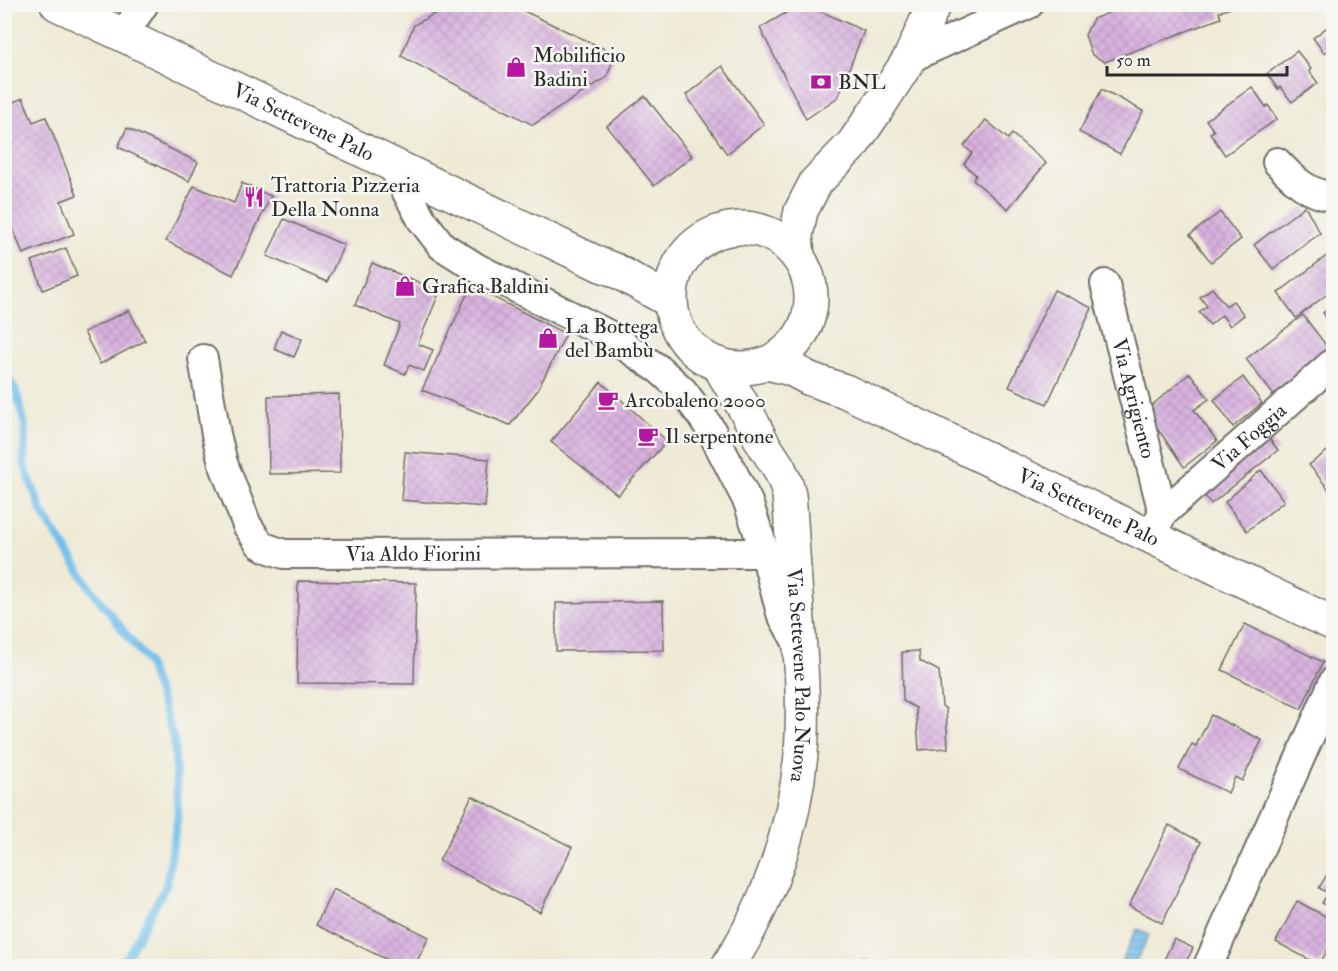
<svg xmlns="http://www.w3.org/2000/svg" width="1338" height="971" font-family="'IM FELL Double Pica',serif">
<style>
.water{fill:url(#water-rules);stroke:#4e758c;stroke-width:1.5}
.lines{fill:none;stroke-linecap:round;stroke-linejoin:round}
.stream{stroke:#72bfec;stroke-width:8}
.building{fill:url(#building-cross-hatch)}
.street-casing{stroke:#706e66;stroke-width:32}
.secondary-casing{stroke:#706e66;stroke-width:36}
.street{stroke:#fff;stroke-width:28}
.secondary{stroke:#fff;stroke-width:33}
.labels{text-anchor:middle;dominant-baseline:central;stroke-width:5;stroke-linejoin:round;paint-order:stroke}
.poi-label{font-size:21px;fill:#2b2b2b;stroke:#f6f6f2;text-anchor:start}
.street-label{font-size:21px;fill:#2b2b2b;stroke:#f6f6f2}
</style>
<defs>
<pattern id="water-rules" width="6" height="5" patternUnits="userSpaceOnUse" patternTransform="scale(1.5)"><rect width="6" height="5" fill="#72bfec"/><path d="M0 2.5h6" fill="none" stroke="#5e9bbf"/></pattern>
<pattern id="building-cross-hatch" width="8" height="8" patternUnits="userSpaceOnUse" patternTransform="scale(1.5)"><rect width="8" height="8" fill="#d8b2df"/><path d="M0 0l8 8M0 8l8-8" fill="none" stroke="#ba99c0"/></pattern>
</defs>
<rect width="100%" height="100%" fill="#f6f6f2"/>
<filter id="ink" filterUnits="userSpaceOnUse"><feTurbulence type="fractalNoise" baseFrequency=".0167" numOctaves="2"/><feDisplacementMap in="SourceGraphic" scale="12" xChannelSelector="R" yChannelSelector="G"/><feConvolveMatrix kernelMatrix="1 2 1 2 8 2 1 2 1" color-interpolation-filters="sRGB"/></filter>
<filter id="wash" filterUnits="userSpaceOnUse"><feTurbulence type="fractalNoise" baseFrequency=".008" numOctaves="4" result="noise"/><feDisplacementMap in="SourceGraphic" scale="24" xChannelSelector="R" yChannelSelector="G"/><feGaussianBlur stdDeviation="1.35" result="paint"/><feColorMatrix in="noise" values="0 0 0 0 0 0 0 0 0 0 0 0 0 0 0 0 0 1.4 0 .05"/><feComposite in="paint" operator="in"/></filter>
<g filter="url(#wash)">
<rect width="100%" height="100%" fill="#efead5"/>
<polygon class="water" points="1137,929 1149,935 1134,965 1122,959"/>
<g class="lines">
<polyline class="stream" points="4,371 16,391 25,425 24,464 42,512 91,589 147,661 174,740 178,815 166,886 128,955 116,966"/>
</g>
<g id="blocks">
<g class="building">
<polygon points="452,4 509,4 615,54 607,77 533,125 401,56 414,25"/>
<polygon points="801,4 805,4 864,31 838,97 806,119 760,28"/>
<polygon points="1131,4 1239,4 1239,5 1219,12 1221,18 1105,62 1092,55 1085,35 1093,19"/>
<polygon points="1334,22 1334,61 1327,51 1324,53 1313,38"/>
<polygon points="1297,51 1311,69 1309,71 1318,83 1292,102 1280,87 1278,89 1267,74"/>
<polygon points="722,66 764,124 727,154 686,95"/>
<polygon points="1252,87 1266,107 1268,105 1277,119 1225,155 1210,133 1214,131 1206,120"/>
<polygon points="1102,89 1143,111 1120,154 1079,132"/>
<polygon points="645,96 692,156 654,186 607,126"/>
<polygon points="23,98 33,122 46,117 77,195 61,201 74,234 23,254 4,206 4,106"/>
<polygon points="986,120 1008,139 1012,134 1046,163 1008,209 973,180 976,175 964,164 972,153 964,146"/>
<polygon points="127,128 198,162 189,181 118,147"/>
<polygon points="242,183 271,196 233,275 166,241 194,186 234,203"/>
<polygon points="1305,206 1320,233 1273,269 1254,245"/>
<polygon points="1220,212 1241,239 1211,262 1190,235"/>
<polygon points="284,219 344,245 327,282 267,256"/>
<polygon points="66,248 77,276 43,290 32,261"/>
<polygon points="1329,254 1334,262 1334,289 1296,318 1278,293"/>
<polygon points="372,263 440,291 418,344 433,350 424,371 409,365 405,374 384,365 400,324 355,305"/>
<polygon points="471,286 566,334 537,391 510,425 422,390"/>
<polygon points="1212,288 1226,306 1233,301 1244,315 1230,326 1222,315 1210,325 1199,312 1207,306 1200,297"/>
<polygon points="1054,290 1092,308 1047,404 1009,387"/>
<polygon points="1334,305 1334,327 1323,313"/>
<polygon points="129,310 145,341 100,364 84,332"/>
<polygon points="1303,315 1332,353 1275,397 1246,359"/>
<polygon points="281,330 302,339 294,357 274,349"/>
<polygon points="1190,373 1209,399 1194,410 1217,441 1184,467 1162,435 1144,412"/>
<polygon points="1243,377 1262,403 1233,427 1214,400"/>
<polygon points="601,382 667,441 618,495 551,442"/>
<polygon points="339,394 340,473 269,474 268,396"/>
<polygon points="1264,432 1278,450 1211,504 1199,488"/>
<polygon points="1334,446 1334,496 1309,465"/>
<polygon points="405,452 489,459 485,507 401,500"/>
<polygon points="1261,470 1284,501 1247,531 1225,502"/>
<polygon points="298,581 416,583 414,684 297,683"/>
<polygon points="663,601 664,650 556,651 556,603"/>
<polygon points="1245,624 1323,662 1301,709 1222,670"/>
<polygon points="919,651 920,661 939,671 942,706 946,709 948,748 919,750 916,708 903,701 902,652"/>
<polygon points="1211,715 1262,740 1242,781 1235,777 1228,793 1179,769 1192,744 1196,746"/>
<polygon points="472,796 572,847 540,912 439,861"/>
<polygon points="1169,825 1201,842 1162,923 1129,906"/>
<polygon points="1334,863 1334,910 1322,903 1328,893 1319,888"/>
<polygon points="333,889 429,937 415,965 418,966 400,966 316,925"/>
<polygon points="1297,901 1334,921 1334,939 1319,965 1276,942"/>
<polygon points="1174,939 1193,948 1184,966 1161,966"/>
<polygon points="863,958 886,966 859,966"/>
</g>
</g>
</g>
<g filter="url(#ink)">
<use href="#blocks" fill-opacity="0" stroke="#706e66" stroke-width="1.5"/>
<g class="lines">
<g class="street-casing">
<g id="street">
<polyline points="123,35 144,4"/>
<polyline points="910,58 1029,4"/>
<path d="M1277,162C1294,180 1308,194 1334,197"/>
<polyline points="391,163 422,220 442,246 477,268 607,334 660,370 683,391 703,418 711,430 748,502 765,553 781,613 798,644"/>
<path id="s1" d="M1105,284L1163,513"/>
<path id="s2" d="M203,359L216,434L223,463L247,525L255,537L260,544L267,548L284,554H298L765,553"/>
<path id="s3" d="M1150,536L1163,513L1334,362"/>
<polyline points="1208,966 1334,681"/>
</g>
</g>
<g class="secondary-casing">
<g id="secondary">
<path id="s4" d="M57,4L123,35L601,265L615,270L670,301"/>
<circle cx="741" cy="298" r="70"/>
<polyline points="798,256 796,235 801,211 816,182 853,144 877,109 910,58 934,4"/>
<path id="s5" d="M768,363L791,369L810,379L845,391L883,409L1334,624"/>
<path id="s6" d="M718,364L749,416L762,442L779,468L786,484L789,495C792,528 793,562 796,595C800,648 805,701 801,754C794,829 769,903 728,966"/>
</g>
</g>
<use href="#street" class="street"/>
<use href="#secondary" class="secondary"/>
</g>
</g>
<defs>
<g id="shop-bare" transform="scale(1.62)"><path d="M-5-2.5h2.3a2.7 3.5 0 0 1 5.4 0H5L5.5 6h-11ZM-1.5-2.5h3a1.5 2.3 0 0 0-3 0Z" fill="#b5179e" stroke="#f6f6f2" stroke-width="2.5" paint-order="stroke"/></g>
<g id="bank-bare" transform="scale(1.62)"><path d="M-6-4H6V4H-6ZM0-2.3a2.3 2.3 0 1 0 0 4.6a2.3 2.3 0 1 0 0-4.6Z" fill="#b5179e" stroke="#f6f6f2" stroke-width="2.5" paint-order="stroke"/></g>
<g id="restaurant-bare" transform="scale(1.62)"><path d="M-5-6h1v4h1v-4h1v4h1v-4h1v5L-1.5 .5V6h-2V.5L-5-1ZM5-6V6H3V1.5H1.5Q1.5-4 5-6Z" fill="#b5179e" stroke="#f6f6f2" stroke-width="2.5" paint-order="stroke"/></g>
<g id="cafe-bare" transform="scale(1.62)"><path d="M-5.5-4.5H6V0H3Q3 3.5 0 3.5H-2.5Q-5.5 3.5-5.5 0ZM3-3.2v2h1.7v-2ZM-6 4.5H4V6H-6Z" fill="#b5179e" stroke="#f6f6f2" stroke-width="2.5" paint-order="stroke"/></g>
</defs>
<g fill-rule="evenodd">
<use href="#shop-bare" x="516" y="67"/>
<use href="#bank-bare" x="821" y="82"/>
<use href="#restaurant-bare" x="254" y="197"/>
<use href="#shop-bare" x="405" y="286"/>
<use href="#shop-bare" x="548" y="338"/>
<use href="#cafe-bare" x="608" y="400"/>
<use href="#cafe-bare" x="648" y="436"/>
</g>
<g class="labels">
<g class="poi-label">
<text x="533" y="55">Mobilificio<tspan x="533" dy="24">Badini</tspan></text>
<text x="838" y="82">BNL</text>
<text x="271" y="185">Trattoria Pizzeria<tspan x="271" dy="24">Della Nonna</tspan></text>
<text x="422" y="286">Grafica Baldini</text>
<text x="565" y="326">La Bottega<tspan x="565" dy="24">del Bambù</tspan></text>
<text x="625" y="400">Arcobaleno 2000</text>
<text x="665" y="436">Il serpentone</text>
</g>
<g class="street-label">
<text stroke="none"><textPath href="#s4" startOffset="273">Via Settevene Palo</textPath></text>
<text stroke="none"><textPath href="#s1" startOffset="118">Via Agrigiento</textPath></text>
<text stroke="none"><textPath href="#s3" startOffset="141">Via Foggia</textPath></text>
<text stroke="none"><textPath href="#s5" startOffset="352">Via Settevene Palo</textPath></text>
<text stroke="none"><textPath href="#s2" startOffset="351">Via Aldo Fiorini</textPath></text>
<text stroke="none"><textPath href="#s6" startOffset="330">Via Settevene Palo Nuova</textPath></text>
</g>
</g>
<rect width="1338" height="971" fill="none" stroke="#f6f6f2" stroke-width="24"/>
<path d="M1107 66v9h180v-9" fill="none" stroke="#2b2b2b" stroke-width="3"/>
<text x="1116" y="66" font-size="18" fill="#2b2b2b" stroke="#f6f6f2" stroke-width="4.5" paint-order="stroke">50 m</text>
</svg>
